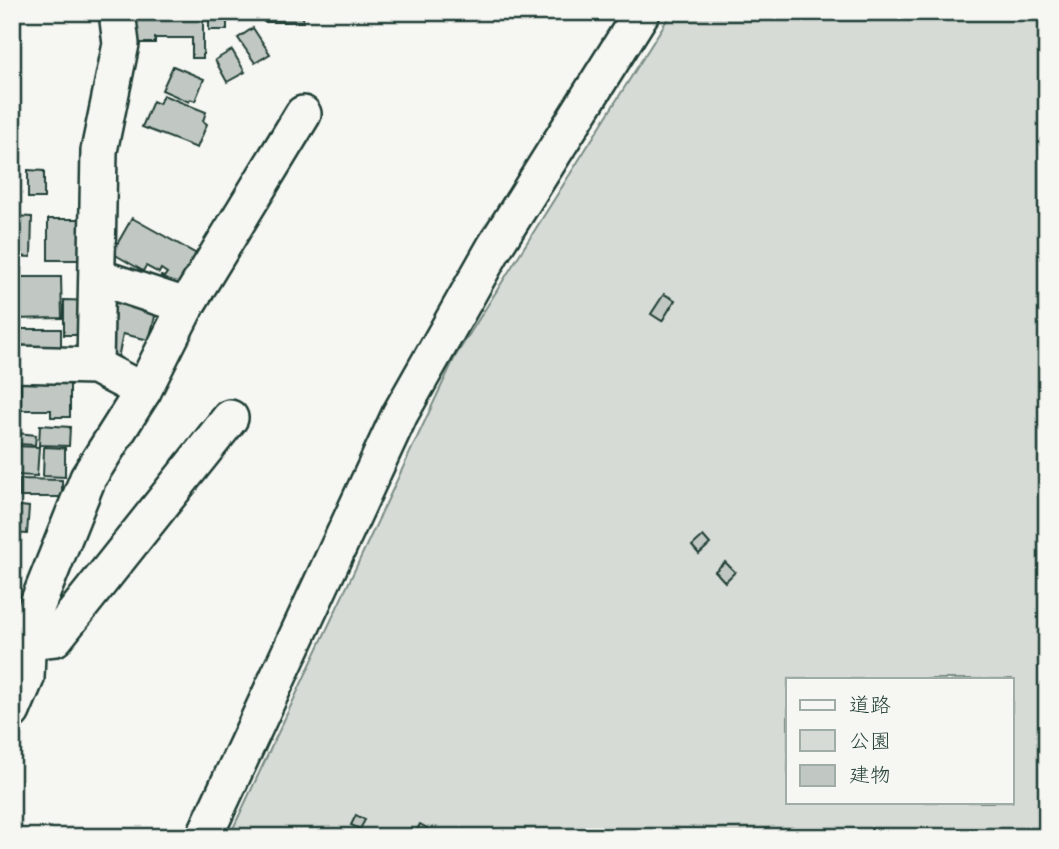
<svg xmlns="http://www.w3.org/2000/svg" width="1059" height="849" font-family="Mynerve,'Klee One',sans-serif">
<style>
.green{fill:#d6dbd6;stroke:#7a8c85;stroke-width:2;fill-rule:evenodd}
.building{fill:#c1c8c3;stroke:#1f3d34;stroke-width:2}
.lines{fill:none;stroke-linecap:round;stroke-linejoin:round}
.minor-casing{stroke:#1f3d34;stroke-width:40}
.minor{stroke:#f6f6f2;stroke-width:35}
</style>
<rect width="100%" height="100%" fill="#f6f6f2"/>
<filter id="ink" filterUnits="userSpaceOnUse"><feTurbulence type="fractalNoise" baseFrequency=".0143" numOctaves="2"/><feDisplacementMap in="SourceGraphic" scale="14" xChannelSelector="R" yChannelSelector="G"/><feConvolveMatrix kernelMatrix="1 2 1 2 8 2 1 2 1" color-interpolation-filters="sRGB"/></filter>
<g filter="url(#ink)">
<path class="green" d="M672,12H1047V837H229L455,357ZM788,679H1012V802H788Z"/>
<g class="building">
<polygon points="135,12 203,12 203,58 192,58 192,38 155,38 155,43 135,43"/>
<rect x="209" y="12" width="18" height="18"/>
<polygon points="263,12 303,12 303,22 264,22"/>
<polygon points="253,28 270,54 255,63 238,38"/>
<polygon points="232,50 245,72 227,82 215,60"/>
<polygon points="173,66 204,79 195,101 190,99 189,102 162,90"/>
<polygon points="163,95 206,112 203,121 207,124 197,148 142,127 153,101 159,104"/>
<polygon points="28,170 44,171 44,198 28,198"/>
<polygon points="12,216 32,217 31,257 12,256"/>
<polygon points="132,218 200,256 178,297 156,285 161,276 164,277 167,273 161,269 159,273 146,266 143,271 112,253"/>
<rect x="48" y="219" width="43" height="41"/>
<polygon points="12,277 61,277 62,318 12,319"/>
<polygon points="108,289 159,301 149,340 123,334 117,363 96,358"/>
<polygon points="664,294 675,300 662,321 651,314"/>
<polygon points="64,300 95,301 94,335 64,335"/>
<polygon points="12,329 61,329 61,353 12,352"/>
<polygon points="21,372 70,372 70,417 51,417 51,410 21,410"/>
<polygon points="40,425 70,427 69,446 39,445"/>
<polygon points="17,433 36,435 35,445 17,444"/>
<polygon points="12,446 39,447 37,476 12,475"/>
<polygon points="44,447 65,448 65,477 43,476"/>
<polygon points="20,479 62,480 62,497 20,497"/>
<polygon points="12,505 29,507 27,534 12,533"/>
<polygon points="703,536 710,544 699,554 692,546"/>
<polygon points="725,562 735,572 725,582 715,571"/>
<polygon points="356,815 365,820 360,829 351,825"/>
<polygon points="420,824 427,828 422,837 417,837 414,835"/>
</g>
<g class="lines">
<g class="minor-casing">
<g id="minor">
<polyline points="98,277 186,306"/>
<polyline points="12,364 95,366 143,391"/>
<polyline points="95,366 99,151 121,44 117,12"/>
<polyline points="27,641 55,638 230,418"/>
<polyline points="12,711 26,678 28,628 88,478 143,391 186,306 303,114"/>
<polyline points="204,837 400,414 494,248 642,12"/>
</g>
</g>
<use href="#minor" class="minor"/>
</g>
</g>
<rect width="1059" height="849" fill="none" stroke="#f6f6f2" stroke-width="42"/>
<rect x="21" y="21" width="1017" height="807" fill="none" stroke="#1f3d34" stroke-width="2.5" filter="url(#ink)"/>
<rect x="786" y="678" width="228" height="126" fill="#f6f6f2" stroke="#a0aca6" stroke-width="2"/>
<rect x="800" y="700" width="35" height="10" fill="#f6f6f2" stroke="#a0aca6" stroke-width="2"/>
<text x="849" y="712" font-size="21" fill="#1f3d34">道路</text>
<rect x="800" y="730" width="35" height="21" fill="#d6dbd6" stroke="#a0aca6" stroke-width="2"/>
<text x="849" y="748" font-size="21" fill="#1f3d34">公園</text>
<rect x="800" y="765" width="35" height="21" fill="#c1c8c3" stroke="#a0aca6" stroke-width="2"/>
<text x="849" y="782" font-size="21" fill="#1f3d34">建物</text>
</svg>
